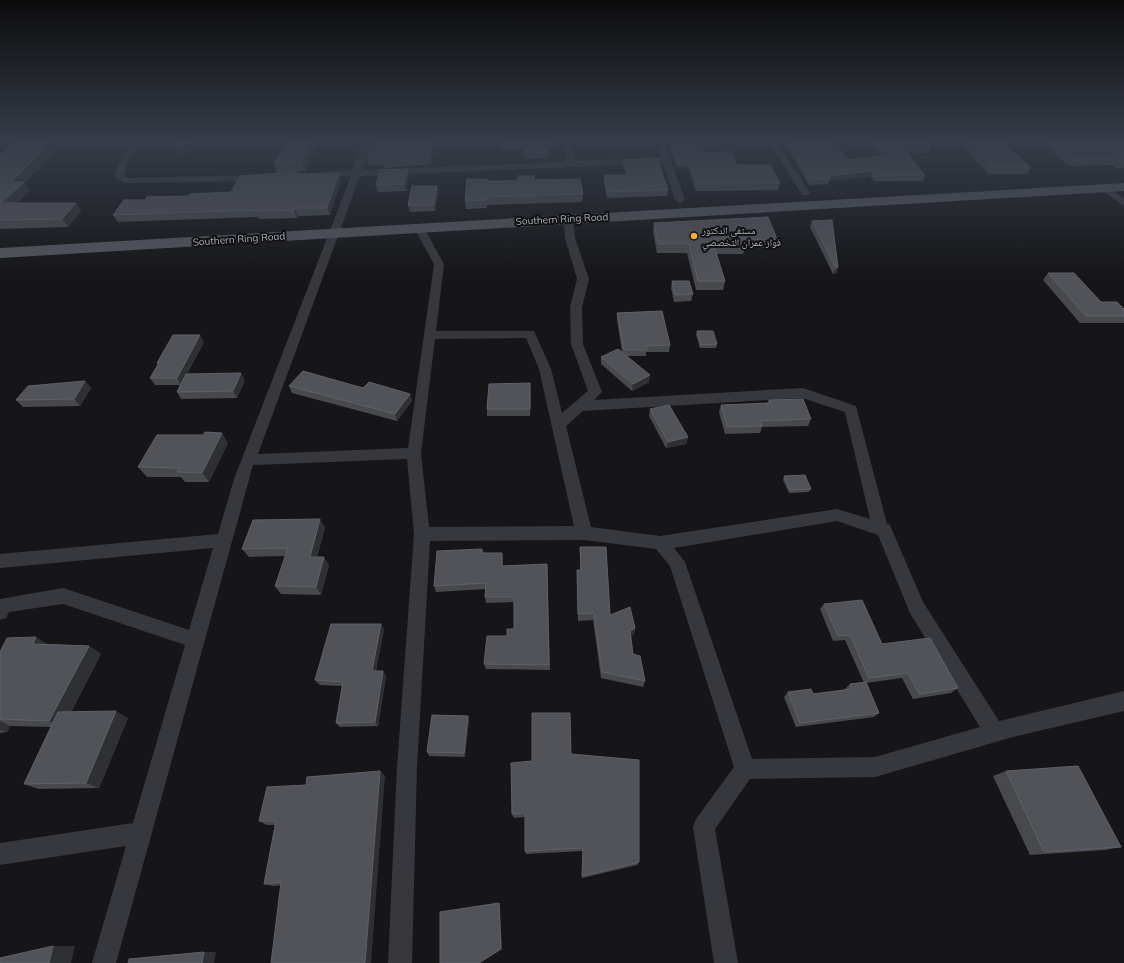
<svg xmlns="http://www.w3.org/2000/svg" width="1124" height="963" font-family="Mulish,'Noto Naskh Arabic',sans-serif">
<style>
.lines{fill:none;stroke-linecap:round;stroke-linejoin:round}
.minor{fill:#37383d;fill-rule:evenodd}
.primary{fill:#53555c;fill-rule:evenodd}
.trunk{fill:#5b5e65;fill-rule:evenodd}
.wall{fill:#47494d}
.shaded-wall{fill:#2f3033}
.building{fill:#525359;stroke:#5f6168}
.poi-dot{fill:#f2b134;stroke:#111113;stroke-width:1.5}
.labels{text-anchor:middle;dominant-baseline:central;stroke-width:4;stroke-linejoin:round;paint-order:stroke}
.far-street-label{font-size:10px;fill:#a8adb8;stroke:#111113}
.far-poi-label{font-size:10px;fill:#a8adb8;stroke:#111113;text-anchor:start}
</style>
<rect width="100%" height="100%" fill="#161618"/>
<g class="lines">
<g class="minor">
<polygon points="134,142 142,142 127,162 124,176 129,178 258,175 263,178 258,181 125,183 114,177 119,162"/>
<path d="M362,142H370L362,170L566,162L565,142H573L575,161L661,158L656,142H664L685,200L680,203L675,200L663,163L360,176L258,454L408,448L434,264L414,228L419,225L424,228L444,264L436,331H534L551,369L562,413L588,391L571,344L570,307L577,279L565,238L564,219L565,217H573L575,238L589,279L582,307L583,344L602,392L594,400L803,388L856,406L887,524L890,525L892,530L923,602L999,721L1124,691V711L1013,737L875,777L750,779L715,829L738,963H714L693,827L696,819L734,767L670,566L656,549L584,540L430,541L417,767L412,963H388L397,767L414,534L407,459L253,465L116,963H92L126,846L0,865V843L133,823L185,645L63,604L9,612L6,618L0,620V599L63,588L189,630L213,548L0,568V554L218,534L234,479L351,176L320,178L315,175L320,172L352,171ZM526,338L539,369L574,526L429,527L421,453L435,339ZM802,398L845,412L870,519L837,509L660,536L591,527L566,426L583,411ZM837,521L878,535L910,613L980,727L875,757L752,759L685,562L674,548Z"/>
<polygon points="769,142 777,142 810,193 808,195 802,195"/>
<polygon points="1104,185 1124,198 1124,206 1101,190 1099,188"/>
</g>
<polygon class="primary" points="1124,183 1124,191 0,258 0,248"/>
<polygon class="trunk" points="13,142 26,142 5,164 0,165 0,154"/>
</g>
<g class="wall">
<polygon points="24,142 64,142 24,183 30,191 17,203 76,203 81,211 68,227 0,229 0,164"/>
<polygon points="286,142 317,142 318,144 305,171 277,173 274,163"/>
<polygon points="435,142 431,164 384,168 384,165 369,166 367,157"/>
<polygon points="501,142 554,142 554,146 548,146 548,158 524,159 524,150 501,150"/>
<polygon points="784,142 834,142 848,160 881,156 871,142 926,142 931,148 928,153 907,153 925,175 923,181 874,181 870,176 829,181 828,184 809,185"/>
<polygon points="954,142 1124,142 1124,168 1116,168 1112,165 1069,166 1044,144 1006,144 1031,168 1027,174 989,174 962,146 958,146"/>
<polygon points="672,144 704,153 780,183 778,190 696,191 688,167 677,167 671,151"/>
<polygon points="624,160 668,190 667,196 607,198 604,182 604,175 626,175 623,166"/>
<polygon points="339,173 341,181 330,215 298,216 297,218 259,219 258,217 118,222 113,215 146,200 231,192 300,174"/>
<polygon points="409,175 406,191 378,192 376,185"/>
<polygon points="534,180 583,194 582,202 487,205 487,208 466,209 465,201 487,181"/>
<polygon points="437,186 438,192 435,211 410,212 408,205"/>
<polygon points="812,221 838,267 836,274 833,274 810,227"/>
<polygon points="654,223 777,239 775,248 745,248 743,254 717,254 725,281 723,290 696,290 687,253 657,253 653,232"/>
<polygon points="1048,273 1101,302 1124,309 1124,323 1080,323 1043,280"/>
<polygon points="672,281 693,294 691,301 674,302 671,288"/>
<polygon points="617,313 670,345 669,352 646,352 646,356 627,356 649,382 632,391 601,364 601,357 622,353 617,319"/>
<polygon points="697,331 717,344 716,348 700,348 696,335"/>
<polygon points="204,342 187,374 245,380 237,398 181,399 177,392 180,385 155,385 150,378 158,365 157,363"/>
<polygon points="85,381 91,388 80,406 23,407 16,400"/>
<polygon points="289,386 410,394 412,401 397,421 292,393"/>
<polygon points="531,390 530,416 487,416 487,409"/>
<polygon points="769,400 811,419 808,426 762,427 760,433 725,434 719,412 721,405 767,403"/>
<polygon points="650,409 688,437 686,444 666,448 649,416"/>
<polygon points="228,443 209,482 185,482 181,477 147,477 138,467"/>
<polygon points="784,476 811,489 809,492 789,493 783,480"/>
<polygon points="325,527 317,557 329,565 321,595 281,594 275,586 286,556 249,557 242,549"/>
<polygon points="580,547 610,615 635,628 634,634 631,636 633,654 645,681 643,687 601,678 593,620 578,621 577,577 577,570 580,570"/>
<polygon points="482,549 483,553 503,559 503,566 547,564 550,670 486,669 484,664 507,636 514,629 514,602 486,603 485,597 486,589 436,592 434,586"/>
<polygon points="824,604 882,644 958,688 951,693 913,699 902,678 866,683 879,713 874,717 796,727 784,697 788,692 813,694 846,690 845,689 850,684 864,683 845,640 833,641 820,609"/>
<polygon points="384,629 376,671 386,676 378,726 340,727 336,723 342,686 320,685 315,680"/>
<polygon points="48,644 89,646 101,654 71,712 128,718 99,788 39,789 24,784 51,727 10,726 7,732 0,733 0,652"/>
<polygon points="468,716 469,720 465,757 429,756 427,752"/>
<polygon points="571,754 639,862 637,865 582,878 583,851 526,854 525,851 525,817 514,818 512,814 532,761"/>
<polygon points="1006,771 1121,847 1105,850 1030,855 993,776"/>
<polygon points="385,776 281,885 273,886 264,884 275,825 267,825 259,821 306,785"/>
</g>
<g class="shaded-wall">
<polygon points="51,142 64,142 24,183 30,191 8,212 1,203 11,182"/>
<polygon points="198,142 251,142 178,154 174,146"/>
<polygon points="312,142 317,142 318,144 305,171 302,162"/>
<polygon points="432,142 435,142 431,164 429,156"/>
<polygon points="408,169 409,175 406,191 404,184"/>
<polygon points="872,171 870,176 829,181 830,179 829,176"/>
<polygon points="339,173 341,181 330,215 327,208"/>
<polygon points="437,186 438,192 435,211 434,205"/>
<polygon points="76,203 81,211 68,227 62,219"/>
<polygon points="295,208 298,216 297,218 294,210"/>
<polygon points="838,267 836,274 833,274 836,268"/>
<polygon points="200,335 204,342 181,385 177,378"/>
<polygon points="241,373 245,380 237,398 233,391"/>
<polygon points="650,375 649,382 632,391 633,384"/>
<polygon points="85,381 91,388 80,406 74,399"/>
<polygon points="530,383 531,390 530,416"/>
<polygon points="410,394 412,401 397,421 395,414"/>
<polygon points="222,433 228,443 209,482 202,473"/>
<polygon points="688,437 686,444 666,448 668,442"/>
<polygon points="320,519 325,527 315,565 310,557"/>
<polygon points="502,553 503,559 503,572 502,566"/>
<polygon points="324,557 329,565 321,595 316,587"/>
<polygon points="381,624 384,629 375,676 372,671"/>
<polygon points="635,628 634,634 629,638 630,631"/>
<polygon points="36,637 49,645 33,644"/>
<polygon points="89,646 101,654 63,727 49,721"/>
<polygon points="383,671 386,676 378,726 375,722"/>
<polygon points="116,711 128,718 99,788 86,783"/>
<polygon points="468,716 469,720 465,757 464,753"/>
<polygon points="0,721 10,726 7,732 0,730"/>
<polygon points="380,771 385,776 371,963 365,963"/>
<polygon points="499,903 500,904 502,949 480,963 479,963"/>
<polygon points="53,946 75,946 71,963 49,963"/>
<polygon points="204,952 216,952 214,963 202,963"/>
</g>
<g class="building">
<polygon points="24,142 51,142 11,182 24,182 1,203 76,203 62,219 0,220 0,164"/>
<polygon points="173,142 198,142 174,146"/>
<polygon points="286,142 312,142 302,162 274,163"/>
<polygon points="372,142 432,142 429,156 382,159 383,157 367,157"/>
<polygon points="501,142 547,142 548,152 524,153 524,144 501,145"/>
<polygon points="788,142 834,142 848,160 887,155 877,142 926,142 931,148 903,148 925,175 876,176 872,171 829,176 830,179 811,179"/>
<polygon points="966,142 1003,142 1031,168 992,168"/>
<polygon points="1051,142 1124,142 1124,162 1120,162 1116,159 1072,160"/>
<polygon points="700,143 704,153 731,152 737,165 770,165 780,183 697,184 689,160 678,161 672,144"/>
<polygon points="657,158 668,190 607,192 604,175 628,175 624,160"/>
<polygon points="408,169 404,184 376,185 380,170"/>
<polygon points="298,172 300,174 339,173 327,208 295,208 294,210 256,211 257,210 113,215 124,200 146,200 147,197 188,196 190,194 231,192 240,176"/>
<polygon points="518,176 534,176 534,180 580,179 583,194 486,197 486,200 465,201 467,179 487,179 487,181 518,181"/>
<polygon points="412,186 437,186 434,205 408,205"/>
<polygon points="768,217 777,239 743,240 745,245 714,246 725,281 698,281 689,244 658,244 654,223"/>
<polygon points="832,220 838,267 836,268 812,221"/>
<polygon points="1048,273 1074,273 1101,302 1117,302 1124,309 1124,316 1086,316"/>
<polygon points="672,281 689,281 693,294 675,295"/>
<polygon points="662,311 670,345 646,346 647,350 624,350 617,313"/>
<polygon points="697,331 713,331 717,344 701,345"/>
<polygon points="173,335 200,335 177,378 150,378 159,363 157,363"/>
<polygon points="618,349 650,375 633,384 601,357"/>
<polygon points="303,371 363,388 369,382 410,394 395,414 289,386"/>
<polygon points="241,373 233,391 177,392 186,374"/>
<polygon points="85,381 74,399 16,400 28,386"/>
<polygon points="530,383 530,409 487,409 489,384"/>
<polygon points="803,399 811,419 760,421 762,426 727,427 721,405 770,403 769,400"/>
<polygon points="669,405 688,437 668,442 650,409"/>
<polygon points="205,432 222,433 202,473 177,472 179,468 138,467 157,435 203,435"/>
<polygon points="805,475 811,489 790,490 784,476"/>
<polygon points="320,519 310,557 324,557 316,587 275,586 288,548 242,549 253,520"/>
<polygon points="580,547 606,547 610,615 630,607 635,628 630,631 633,654 640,656 645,681 602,672 594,613 578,614 577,570 581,570"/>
<polygon points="482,549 482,553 502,553 502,566 547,564 549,665 484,664 487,636 507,636 507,629 514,629 514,597 485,597 486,583 434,586 437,551"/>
<polygon points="862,600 882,644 930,638 958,688 919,694 908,673 869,678 850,635 838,636 824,604"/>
<polygon points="331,624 381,624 372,671 383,671 375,722 336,723 343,682 315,680"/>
<polygon points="36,637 33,644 89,646 49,721 0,719 0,652 7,638"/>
<polygon points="866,682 879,713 800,723 788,692 811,689 813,694 852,689 850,684"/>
<polygon points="116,711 86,783 24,784 58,712"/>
<polygon points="532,713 570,713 571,754 639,760 639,862 582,876 583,848 525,851 525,813 512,814 511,763 532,761"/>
<polygon points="432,715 468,716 464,753 427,752"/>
<polygon points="1078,766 1121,847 1044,852 1006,771"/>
<polygon points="380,771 365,963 271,963 281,882 264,884 276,821 259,821 267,787 306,785 307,777"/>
<polygon points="499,903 501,949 479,963 440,963 440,912"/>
<polygon points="53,946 49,963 0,963 0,958"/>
<polygon points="204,952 202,963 128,963 129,959"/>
</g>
<linearGradient id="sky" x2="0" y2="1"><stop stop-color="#0c0c0d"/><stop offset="0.51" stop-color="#363c48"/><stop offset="1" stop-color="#363c48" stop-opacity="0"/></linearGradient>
<rect width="1124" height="276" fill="url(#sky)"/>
<circle class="poi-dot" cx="694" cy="236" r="4"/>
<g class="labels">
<g class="far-street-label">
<text transform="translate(562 219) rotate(-3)">Southern Ring Road</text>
<text transform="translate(239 239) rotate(-4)">Southern Ring Road</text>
</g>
<g class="far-poi-label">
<text x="702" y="230">مستفى الدكتور<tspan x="702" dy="12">فواز عمران التخصصي</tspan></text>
</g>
</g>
</svg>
